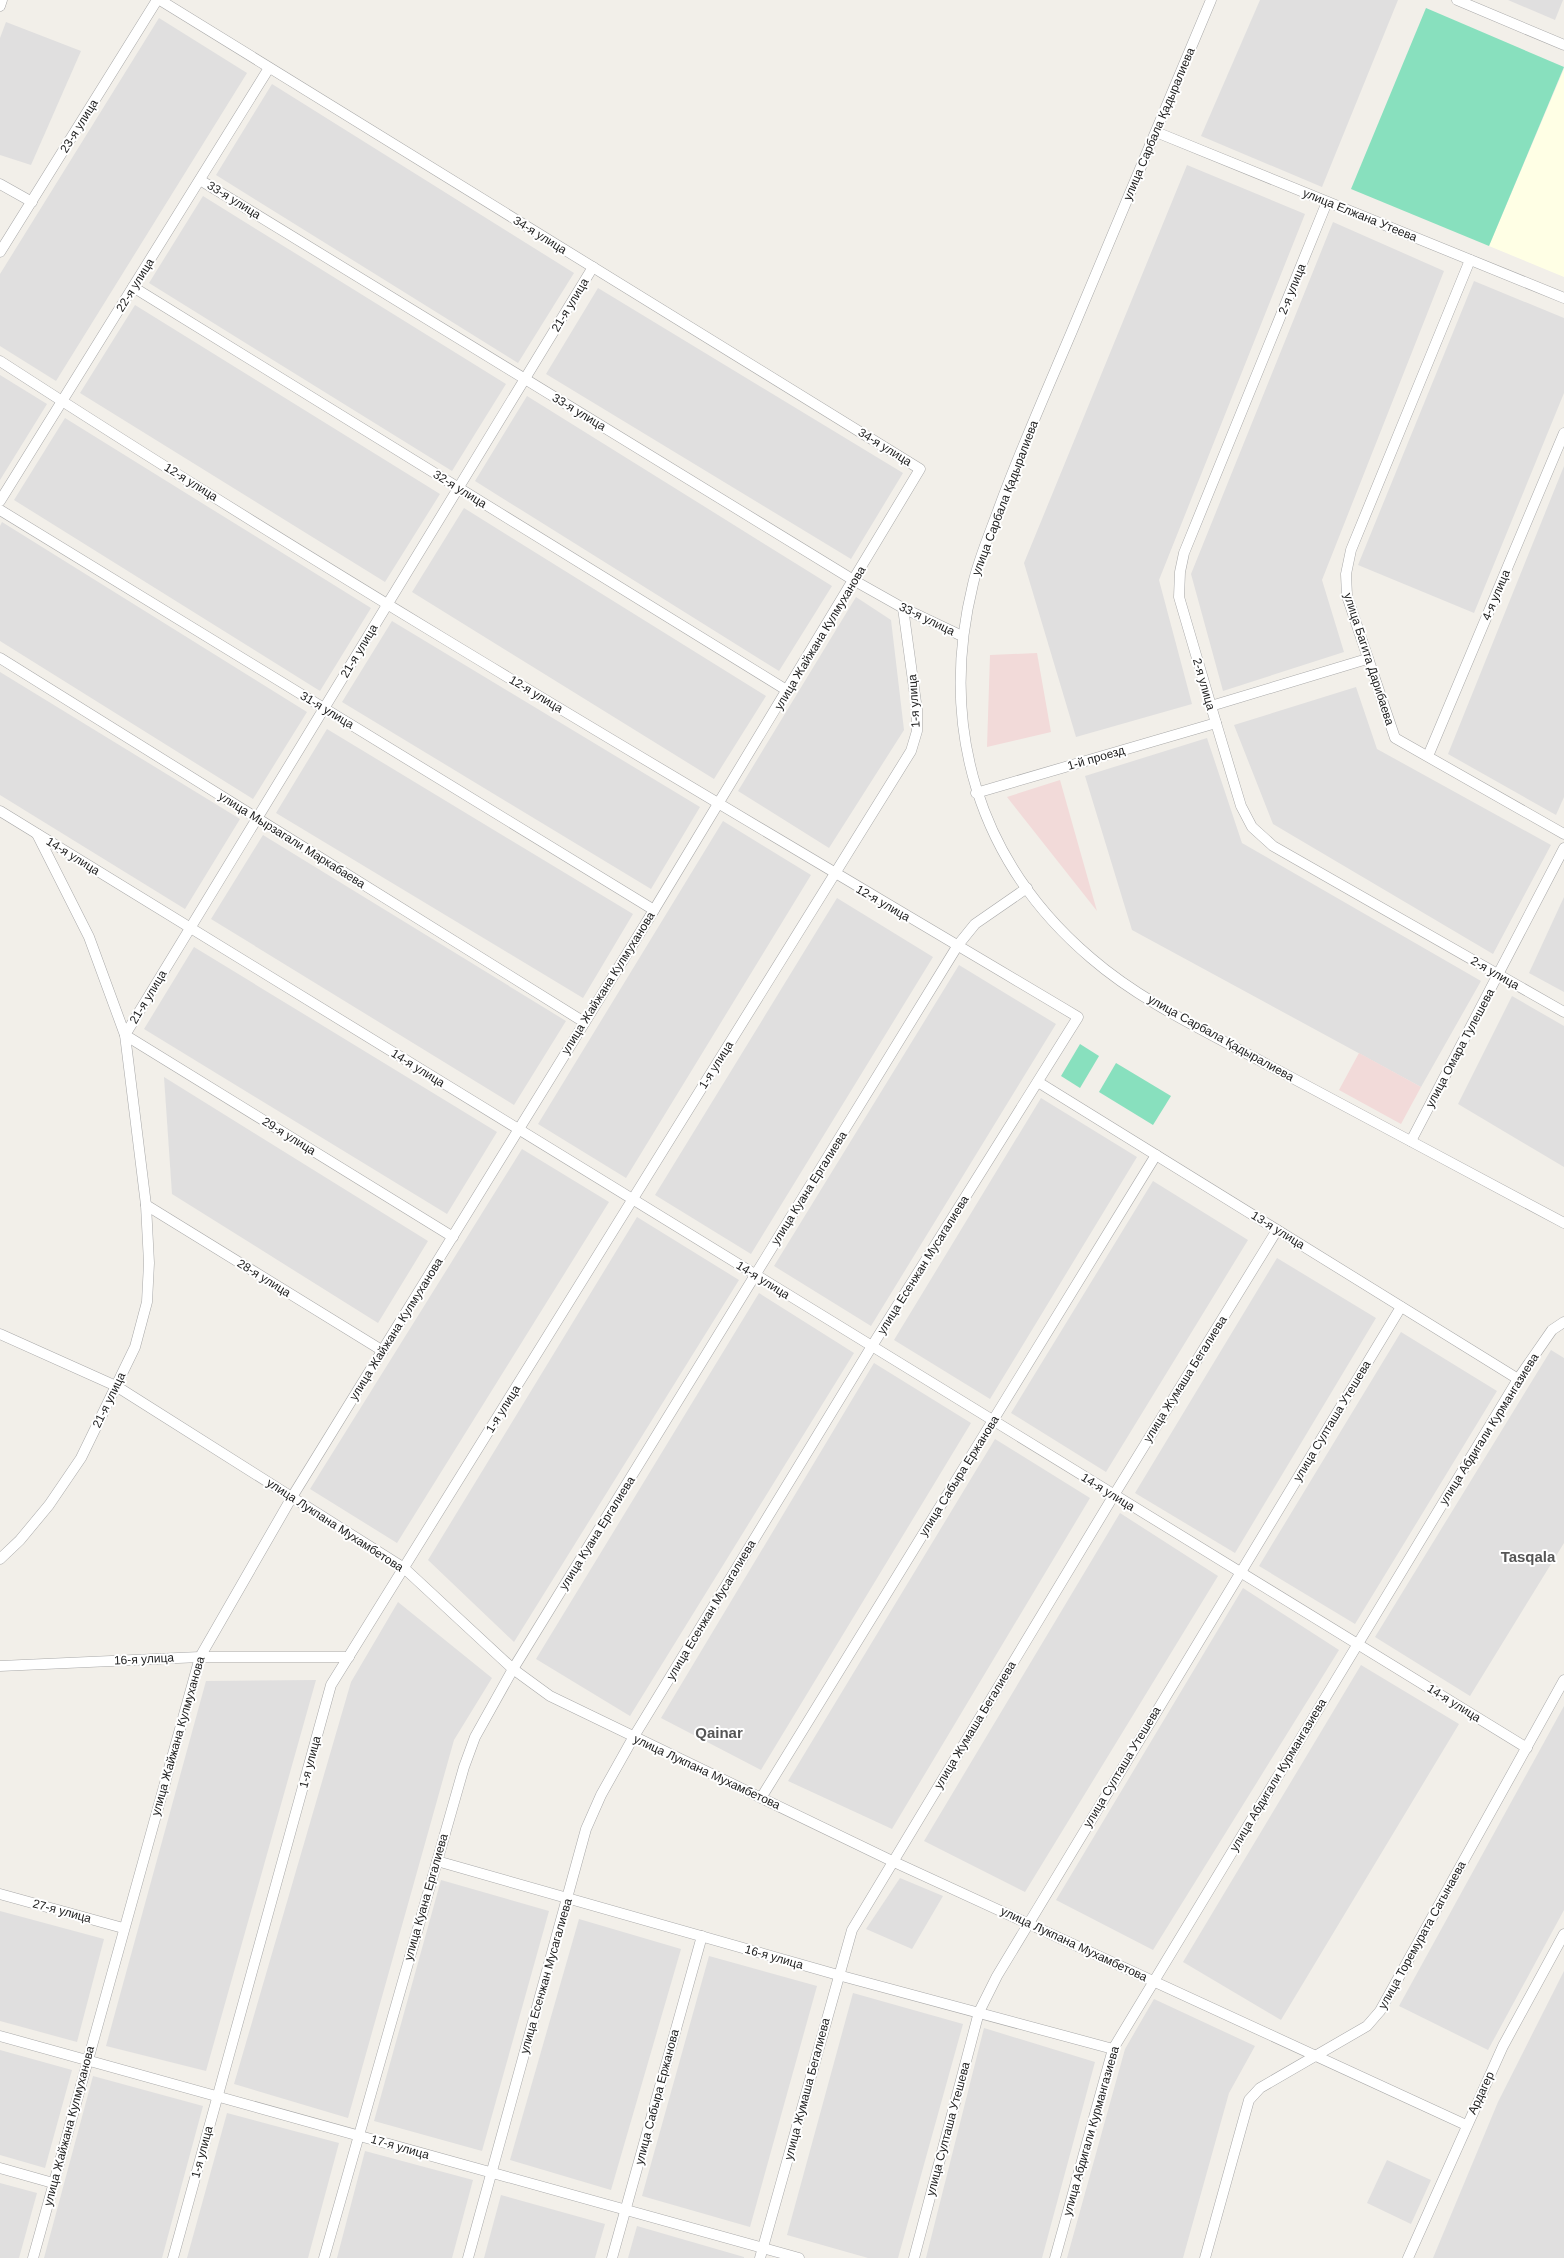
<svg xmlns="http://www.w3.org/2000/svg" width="1564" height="2258" font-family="Arial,sans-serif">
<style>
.residential{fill:#e0dfdf}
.commercial{fill:#f2dad9}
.education{fill:#ffffe5}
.pitch{fill:#88e0be}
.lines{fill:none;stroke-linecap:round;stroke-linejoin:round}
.street-casing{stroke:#a9a9a9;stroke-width:11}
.street{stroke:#fff;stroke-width:10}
.labels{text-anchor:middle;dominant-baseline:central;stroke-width:4;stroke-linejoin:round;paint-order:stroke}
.street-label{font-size:12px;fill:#222;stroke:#fff}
.quarter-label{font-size:15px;font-weight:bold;fill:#555;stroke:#fff}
</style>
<rect width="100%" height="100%" fill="#f2efe9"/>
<g class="residential">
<polygon points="1260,0 1398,0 1322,187 1201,136"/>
<polygon points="1508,0 1563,0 1555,20"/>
<polygon points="159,18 247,73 56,381 0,346 0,274"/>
<polygon points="6,22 81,51 31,165 0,155 0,38"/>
<polygon points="272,84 574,273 518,363 216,175"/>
<polygon points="1187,165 1305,214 1159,580 1192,704 1076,737 1024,563"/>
<polygon points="203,196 506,384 452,471 149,283"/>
<polygon points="1333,222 1444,271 1322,580 1344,652 1223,691 1191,574"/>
<polygon points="1474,281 1564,318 1564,393 1474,613 1358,565"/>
<polygon points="598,288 903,473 851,559 546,374"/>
<polygon points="135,305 440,494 385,582 80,393"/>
<polygon points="0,375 47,404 0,480"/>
<polygon points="527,396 832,586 779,671 475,481"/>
<polygon points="65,418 371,608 320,691 14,500"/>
<polygon points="1564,466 1564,797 1556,815 1448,754"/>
<polygon points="464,508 766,696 714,779 412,592"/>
<polygon points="2,522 307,712 253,799 0,641 0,526"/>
<polygon points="856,597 891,620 904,730 829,848 738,791"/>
<polygon points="392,621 700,807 651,889 342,702"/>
<polygon points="0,672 240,819 185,909 0,795"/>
<polygon points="1356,687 1377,749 1551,845 1493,954 1273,824 1234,725"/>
<polygon points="327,729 633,914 583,998 276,813"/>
<polygon points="1207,738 1242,843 1481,981 1421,1087 1132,930 1085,776"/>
<polygon points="723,821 811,875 626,1178 538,1124"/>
<polygon points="263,835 566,1021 514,1105 211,919"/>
<polygon points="1564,897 1564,992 1529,973"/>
<polygon points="837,898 933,957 751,1254 655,1195"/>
<polygon points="194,947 497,1132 447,1214 144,1029"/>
<polygon points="959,965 1056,1024 871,1326 774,1266"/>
<polygon points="1512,996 1564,1026 1564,1167 1458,1104"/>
<polygon points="164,1077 428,1241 378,1323 172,1194"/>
<polygon points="1041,1098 1137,1157 990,1399 894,1340"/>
<polygon points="522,1149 609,1202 397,1543 310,1489"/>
<polygon points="1153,1181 1248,1240 1106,1472 1011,1413"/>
<polygon points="637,1217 739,1280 514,1642 428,1560"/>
<polygon points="1277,1258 1376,1318 1235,1553 1135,1493"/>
<polygon points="759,1293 854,1353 630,1716 536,1659"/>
<polygon points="1401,1332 1497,1391 1355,1624 1259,1566"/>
<polygon points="1551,1350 1564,1358 1564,1543 1470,1696 1375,1637"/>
<polygon points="874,1363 971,1423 761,1770 661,1718"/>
<polygon points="995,1439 1090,1498 892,1829 788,1781"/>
<polygon points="1120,1513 1218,1576 1025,1892 924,1841"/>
<polygon points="1243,1588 1339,1650 1153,1950 1056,1900"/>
<polygon points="398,1602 492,1678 454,1740 348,2118 234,2084 351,1682"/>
<polygon points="1361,1665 1459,1724 1281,2020 1183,1962"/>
<polygon points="316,1680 206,2071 106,2046 206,1681"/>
<polygon points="1564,1706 1564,1910 1488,2050 1399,2006"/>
<polygon points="900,1878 943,1896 912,1949 866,1929"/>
<polygon points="441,1880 549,1911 482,2151 374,2121"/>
<polygon points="0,1911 104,1939 77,2042 0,2021"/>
<polygon points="579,1919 681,1949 611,2190 510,2160"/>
<polygon points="709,1956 817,1986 750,2227 642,2196"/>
<polygon points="1564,1971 1564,2258 1433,2258 1498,2102"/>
<polygon points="853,1993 963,2024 898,2258 868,2258 787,2235"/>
<polygon points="1154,1999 1255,2046 1229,2093 1183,2258 1067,2258 1125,2049"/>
<polygon points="984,2028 1095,2062 1042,2258 926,2258"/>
<polygon points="0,2050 72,2070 45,2168 0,2155"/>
<polygon points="93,2076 203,2106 162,2258 44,2258"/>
<polygon points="227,2113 339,2143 308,2258 187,2258"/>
<polygon points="365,2151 473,2180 452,2258 337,2258"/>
<polygon points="1387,2160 1431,2180 1411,2224 1367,2203"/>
<polygon points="0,2183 37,2193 19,2258 0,2258"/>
<polygon points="501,2195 605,2224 595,2258 484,2258"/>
<polygon points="637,2226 744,2257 744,2258 628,2258"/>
</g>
<g class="commercial">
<polygon points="1037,653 1051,732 987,747 990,655"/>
<polygon points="1060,780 1097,911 1007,797"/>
<polygon points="1359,1053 1421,1087 1401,1124 1339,1090"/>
</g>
<polygon class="education" points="1564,69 1564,277 1489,246"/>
<g class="pitch">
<polygon points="1426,8 1564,67 1489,246 1351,189"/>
<polygon points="1080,1044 1099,1056 1080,1088 1061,1076"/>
<polygon points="1116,1063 1171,1096 1153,1125 1099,1092"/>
</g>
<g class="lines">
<g class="street-casing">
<g id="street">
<path d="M1211,0C1165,110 1118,221 1072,331C1047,390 1021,448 999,508C990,533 979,558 973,584C938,727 978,862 1091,958C1143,1003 1208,1032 1268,1065C1367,1118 1465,1170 1564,1223"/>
<polyline points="1457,0 1564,45"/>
<polyline points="0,6 2,0"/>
<polyline points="1156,132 1564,298"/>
<polyline points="200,180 855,581 903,608 962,636"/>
<polyline points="0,184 32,202"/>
<polyline points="1327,202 1184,553 1180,572 1179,597 1216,723 1241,806 1252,827 1273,846 1564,1012"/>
<polyline points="0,252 157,0"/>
<polyline points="1470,260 1351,550 1346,574 1347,596 1395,738 1564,834"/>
<polyline points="133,287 788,691"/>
<path d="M0,361C353,590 717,802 1078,1017L872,1346L633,1738L601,1795L586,1829L468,2258"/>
<polyline points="0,501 269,68"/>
<polyline points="0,510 654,910"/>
<polyline points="0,658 584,1022"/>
<polyline points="1211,706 1367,659"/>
<polyline points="1428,756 1564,433"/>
<polyline points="976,793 1216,723"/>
<polyline points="0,811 1527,1748"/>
<polyline points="1038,1082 1518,1379"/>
<polyline points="1411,1141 1564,848"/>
<polyline points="146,1205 383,1351"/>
<polyline points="453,1237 125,1035 593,267"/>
<polyline points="0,1334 116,1386 404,1568 513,1669 550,1696 892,1861 1466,2125"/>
<polyline points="0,1559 20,1540 49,1505 81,1458 135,1347 147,1302 149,1263 146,1205 125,1035 89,937 37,834"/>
<polyline points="0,1666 200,1657 349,1657"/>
<polyline points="761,1798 1156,1155"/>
<polyline points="437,1861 838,1975 1113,2049"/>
<polyline points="0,1894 123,1928"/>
<polyline points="0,2036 799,2258"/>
<polyline points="0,2168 53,2183"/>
<polyline points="33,2258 200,1657 292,1497 654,910 920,469 160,0"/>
<polyline points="173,2258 331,1685 911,751 917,731 917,710 903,608"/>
<polyline points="324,2258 464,1767 475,1737 513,1669 958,945 975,924 1027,888"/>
<polyline points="612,2258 702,1936"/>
<polyline points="760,2258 852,1930 1114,1495 1277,1230"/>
<polyline points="914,2258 979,2012 997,1976 1401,1307"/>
<polyline points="1055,2258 1113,2049 1518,1379 1552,1330 1564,1322"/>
<polyline points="1205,2258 1249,2100 1260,2088 1367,2026 1380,2011 1564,1680"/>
<polyline points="1408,2258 1503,2046 1564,1934"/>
</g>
</g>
<use href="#street" class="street"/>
</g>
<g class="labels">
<g class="street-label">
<text transform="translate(1159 124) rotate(-67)">улица Сарбала Қадыралиева</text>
<text transform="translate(79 126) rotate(-58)">23-я улица</text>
<text transform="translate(234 200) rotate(32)">33-я улица</text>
<text transform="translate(1360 215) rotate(22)">улица Елжана Утеева</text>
<text transform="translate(540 235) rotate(32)">34-я улица</text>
<text transform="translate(135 285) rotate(-58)">22-я улица</text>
<text transform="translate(1292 289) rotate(-68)">2-я улица</text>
<text transform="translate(570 305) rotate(-59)">21-я улица</text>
<text transform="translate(579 412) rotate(31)">33-я улица</text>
<text transform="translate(885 447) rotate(32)">34-я улица</text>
<text transform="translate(191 482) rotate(32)">12-я улица</text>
<text transform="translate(460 489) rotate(32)">32-я улица</text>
<text transform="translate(1005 498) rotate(-69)">улица Сарбала Қадыралиева</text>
<text transform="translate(1496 595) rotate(-67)">4-я улица</text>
<text transform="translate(927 619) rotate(26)">33-я улица</text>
<text transform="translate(820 638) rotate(-59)">улица Жайжана Кулмуханова</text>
<text transform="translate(359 651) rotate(-59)">21-я улица</text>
<text transform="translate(1369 659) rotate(72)">улица Багита Дарибаева</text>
<text transform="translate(1204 684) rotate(74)">2-я улица</text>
<text transform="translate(536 694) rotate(31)">12-я улица</text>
<text transform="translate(914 701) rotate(-94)">1-я улица</text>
<text transform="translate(327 710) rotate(31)">31-я улица</text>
<text transform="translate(1096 758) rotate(-16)">1-й проезд</text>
<text transform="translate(292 840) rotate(32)">улица Мырзагали Маркабаева</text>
<text transform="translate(73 856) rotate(32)">14-я улица</text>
<text transform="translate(883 903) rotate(30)">12-я улица</text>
<text transform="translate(1495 973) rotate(30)">2-я улица</text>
<text transform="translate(608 983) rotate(-58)">улица Жайжана Кулмуханова</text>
<text transform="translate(148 997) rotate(-59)">21-я улица</text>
<text transform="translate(1221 1038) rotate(29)">улица Сарбала Қадыралиева</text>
<text transform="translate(1460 1048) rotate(-62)">улица Омара Тулешева</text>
<text transform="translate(716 1065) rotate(-58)">1-я улица</text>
<text transform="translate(418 1068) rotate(32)">14-я улица</text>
<text transform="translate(289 1136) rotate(32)">29-я улица</text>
<text transform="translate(809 1188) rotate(-58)">улица Куана Ергалиева</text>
<text transform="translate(1278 1230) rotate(32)">13-я улица</text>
<text transform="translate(923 1265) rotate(-58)">улица Есенжан Мусагалиева</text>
<text transform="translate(264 1278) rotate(32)">28-я улица</text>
<text transform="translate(763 1280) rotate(32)">14-я улица</text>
<text transform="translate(396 1329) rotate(-58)">улица Жайжана Кулмуханова</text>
<text transform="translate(1185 1379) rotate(-58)">улица Жумаша Бегалиева</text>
<text transform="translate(109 1400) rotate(-64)">21-я улица</text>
<text transform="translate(503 1409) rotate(-58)">1-я улица</text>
<text transform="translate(1332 1421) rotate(-59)">улица Султаша Утешева</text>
<text transform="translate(1489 1429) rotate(-58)">улица Абдигали Курмангазиева</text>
<text transform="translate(959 1476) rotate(-58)">улица Сабыра Ержанова</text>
<text transform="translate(1108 1492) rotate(32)">14-я улица</text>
<text transform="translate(335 1525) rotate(33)">улица Лукпана Мухамбетова</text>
<text transform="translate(597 1533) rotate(-58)">улица Куана Ергалиева</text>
<text transform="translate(711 1610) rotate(-59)">улица Есенжан Мусагалиева</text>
<text transform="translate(144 1659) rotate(-3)">16-я улица</text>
<text transform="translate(1454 1703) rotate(32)">14-я улица</text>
<text transform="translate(975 1725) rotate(-59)">улица Жумаша Бегалиева</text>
<text transform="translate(178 1736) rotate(-74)">улица Жайжана Кулмуханова</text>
<text transform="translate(310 1762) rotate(-75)">1-я улица</text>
<text transform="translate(1122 1767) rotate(-59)">улица Султаша Утешева</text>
<text transform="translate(707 1772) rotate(25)">улица Лукпана Мухамбетова</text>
<text transform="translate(1278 1775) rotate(-59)">улица Абдигали Курмангазиева</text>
<text transform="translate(426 1897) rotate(-74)">улица Куана Ергалиева</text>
<text transform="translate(62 1911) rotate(15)">27-я улица</text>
<text transform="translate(1422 1935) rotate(-61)">улица Торемурата Сагынаева</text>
<text transform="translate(1074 1944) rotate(25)">улица Лукпана Мухамбетова</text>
<text transform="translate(774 1957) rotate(16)">16-я улица</text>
<text transform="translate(546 1976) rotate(-74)">улица Есенжан Мусагалиева</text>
<text transform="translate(807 2089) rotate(-75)">улица Жумаша Бегалиева</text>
<text transform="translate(1481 2093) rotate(-65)">Ардагер</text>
<text transform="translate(657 2097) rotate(-75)">улица Сабыра Ержанова</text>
<text transform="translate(69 2126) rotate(-75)">улица Жайжана Кулмуханова</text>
<text transform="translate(948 2129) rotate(-75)">улица Султаша Утешева</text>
<text transform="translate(1091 2131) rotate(-74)">улица Абдигали Курмангазиева</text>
<text transform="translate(400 2147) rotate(16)">17-я улица</text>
<text transform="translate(202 2152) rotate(-75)">1-я улица</text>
</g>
<g class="quarter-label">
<text x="1528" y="1556">Tasqala</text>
<text x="719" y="1732">Qainar</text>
</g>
</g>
</svg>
